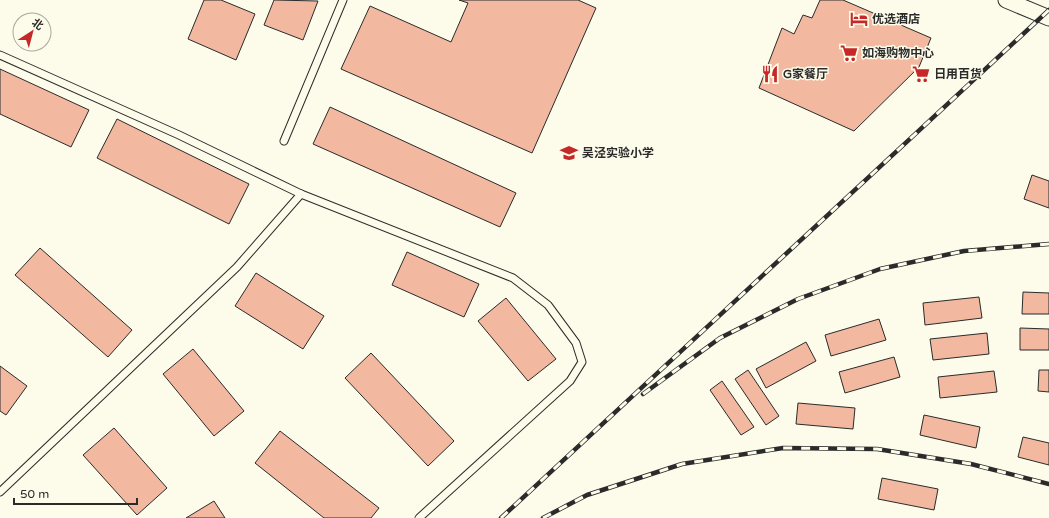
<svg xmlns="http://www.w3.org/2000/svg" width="1049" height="518" font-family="'Varela Round','Noto Sans SC',sans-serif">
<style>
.building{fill:#f2b8a0;stroke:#2b2b2b}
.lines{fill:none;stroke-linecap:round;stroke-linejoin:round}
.lane-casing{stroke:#2b2b2b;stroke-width:9}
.street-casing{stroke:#2b2b2b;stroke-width:17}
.lane{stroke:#fdfbea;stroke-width:7}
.street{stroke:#fdfbea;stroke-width:15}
.rail-casing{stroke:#2b2b2b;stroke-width:4.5}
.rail{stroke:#fdfbea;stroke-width:3;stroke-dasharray:9;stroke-linecap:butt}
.labels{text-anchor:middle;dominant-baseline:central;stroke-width:3;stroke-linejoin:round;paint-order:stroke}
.poi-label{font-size:12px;font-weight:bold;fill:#2b2b2b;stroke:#fdfbea;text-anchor:start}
</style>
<rect width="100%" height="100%" fill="#fdfbea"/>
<g class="building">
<polygon points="204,0 221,0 255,14 236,60 188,39"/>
<polygon points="274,0 318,1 303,40 264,25"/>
<polygon points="459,0 578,0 596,8 532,153 341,69 370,6 451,42 468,3"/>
<polygon points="820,0 843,0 931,38 919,67 854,131 759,88 782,28 794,34 803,15 812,18"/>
<polygon points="0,69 89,110 71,147 0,114"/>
<polygon points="330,107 516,193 500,227 313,144"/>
<polygon points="117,119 249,184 229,224 97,158"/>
<polygon points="1032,175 1049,181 1049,208 1024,199"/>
<polygon points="40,248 132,330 108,357 15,275"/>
<polygon points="407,252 479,284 464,317 392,285"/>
<polygon points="256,273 324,316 303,349 235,306"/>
<polygon points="1023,292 1049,293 1049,314 1022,314"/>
<polygon points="979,297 982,318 925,325 923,303"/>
<polygon points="506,298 556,359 528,381 478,321"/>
<polygon points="879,319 886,340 831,356 825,335"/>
<polygon points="1020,328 1049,329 1049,350 1020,350"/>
<polygon points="987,333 989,354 933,360 930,339"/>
<polygon points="806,342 816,361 766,388 756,369"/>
<polygon points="193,349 244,411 214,436 163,374"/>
<polygon points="371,353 454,441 428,466 345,378"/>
<polygon points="894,357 900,377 845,393 839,372"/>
<polygon points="0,366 27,386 6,415 0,411"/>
<polygon points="748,370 779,416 766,425 735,379"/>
<polygon points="1039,370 1049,370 1049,392 1038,391"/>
<polygon points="994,371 997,392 940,398 938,377"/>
<polygon points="722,381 754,427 741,435 710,390"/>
<polygon points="798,403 855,408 853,429 796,424"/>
<polygon points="924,415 980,427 976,448 920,435"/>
<polygon points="114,428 167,488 137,515 83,455"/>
<polygon points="280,431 379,508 371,518 324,518 255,463"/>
<polygon points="1023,437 1049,443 1049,465 1018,457"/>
<polygon points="882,478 938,489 934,510 878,499"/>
<polygon points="214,501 225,518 186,518"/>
</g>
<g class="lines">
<g class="lane-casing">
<g id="lane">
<polyline points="0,55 179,135 301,194 513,278 548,305 576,343 582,362 570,381 419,518"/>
<polyline points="284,141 343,0"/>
<polyline points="0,492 237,267 301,194"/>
</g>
</g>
<g class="street-casing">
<polyline id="street" points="1006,0 1049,18"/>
</g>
<use href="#lane" class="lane"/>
<use href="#street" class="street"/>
<g class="rail-casing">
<g id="rail">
<polyline points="643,394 720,338 798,299 880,269 964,251 1049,244"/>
<polyline points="501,518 1049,10"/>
<polyline points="543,518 587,495 682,464 783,448 877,449 971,464 1049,484"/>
</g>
</g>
<use href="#rail" class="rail"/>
</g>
<defs>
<g id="hotel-bare" transform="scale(1.38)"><path d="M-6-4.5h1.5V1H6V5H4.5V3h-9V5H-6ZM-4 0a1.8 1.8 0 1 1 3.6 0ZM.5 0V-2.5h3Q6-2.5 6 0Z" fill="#c62828" stroke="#fdfbea" stroke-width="2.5" paint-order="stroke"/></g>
<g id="supermarket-bare" transform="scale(1.38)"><path d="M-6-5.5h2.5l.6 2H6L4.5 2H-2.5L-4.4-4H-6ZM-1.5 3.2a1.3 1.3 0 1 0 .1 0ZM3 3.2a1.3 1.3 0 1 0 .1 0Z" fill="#c62828" stroke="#fdfbea" stroke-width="2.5" paint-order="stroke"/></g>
<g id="restaurant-bare" transform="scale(1.38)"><path d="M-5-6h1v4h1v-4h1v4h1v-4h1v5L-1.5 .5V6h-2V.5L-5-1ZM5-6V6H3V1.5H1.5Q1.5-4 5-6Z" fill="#c62828" stroke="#fdfbea" stroke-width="2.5" paint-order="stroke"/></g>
<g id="school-bare" transform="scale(1.38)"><path d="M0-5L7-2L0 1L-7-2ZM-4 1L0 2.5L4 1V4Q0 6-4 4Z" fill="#c62828" stroke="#fdfbea" stroke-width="2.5" paint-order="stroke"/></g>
</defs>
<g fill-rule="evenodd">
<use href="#hotel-bare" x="859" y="19"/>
<use href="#supermarket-bare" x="849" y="53"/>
<use href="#restaurant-bare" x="770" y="74"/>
<use href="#supermarket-bare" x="921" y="74"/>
<use href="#school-bare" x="569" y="153"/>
</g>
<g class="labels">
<g class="poi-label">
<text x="872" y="19">优选酒店</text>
<text x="862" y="53">如海购物中心</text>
<text x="783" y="74">G家餐厅</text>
<text x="934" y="74">日用百货</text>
<text x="582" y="153">吴泾实验小学</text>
</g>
</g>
<g transform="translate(32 32) rotate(36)"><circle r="19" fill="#fdfbea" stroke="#a9a89e"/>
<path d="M0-3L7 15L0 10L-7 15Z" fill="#c62828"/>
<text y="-6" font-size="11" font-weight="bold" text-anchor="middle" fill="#2b2b2b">北</text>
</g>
<path d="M14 498v6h123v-6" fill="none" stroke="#2b2b2b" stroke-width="2"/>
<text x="20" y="498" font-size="12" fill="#2b2b2b" stroke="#fdfbea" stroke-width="3" paint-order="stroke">50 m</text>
</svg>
